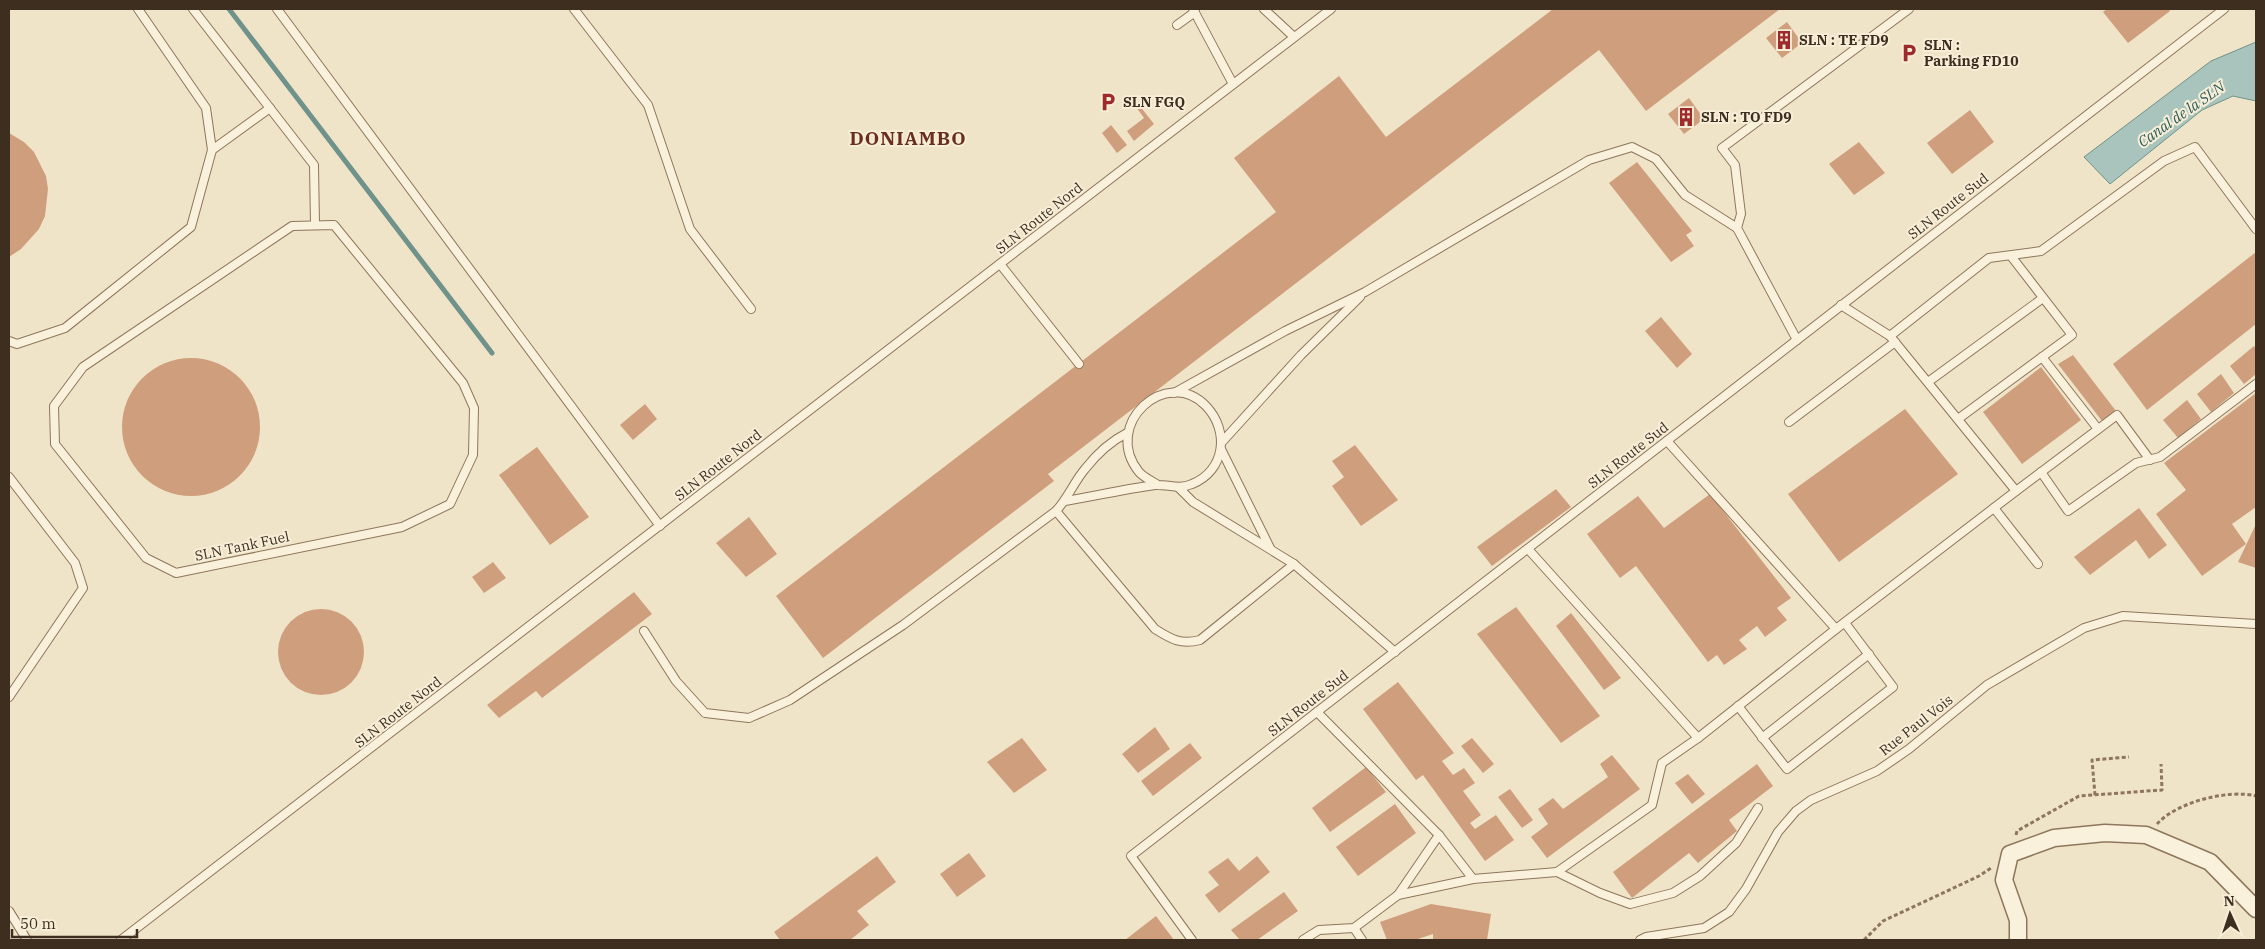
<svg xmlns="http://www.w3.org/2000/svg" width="2265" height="949" font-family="'IBM Plex Serif',serif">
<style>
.water{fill:#a9c4bc;stroke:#6f938a}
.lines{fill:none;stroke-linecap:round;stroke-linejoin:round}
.stream{stroke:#6f938a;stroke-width:5}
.building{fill:#cf9f7d}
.lane-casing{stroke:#8d765c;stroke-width:10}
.street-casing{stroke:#8d765c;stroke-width:19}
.path{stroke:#8d765c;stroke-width:3;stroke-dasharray:4 2.5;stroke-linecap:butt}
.lane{stroke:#faf1dc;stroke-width:8}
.street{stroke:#faf1dc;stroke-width:16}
.labels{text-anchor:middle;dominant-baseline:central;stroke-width:4;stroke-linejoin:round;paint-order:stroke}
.poi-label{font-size:14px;font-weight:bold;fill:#3d2e20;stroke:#f7eed8;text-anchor:start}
.street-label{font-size:14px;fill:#3d2e20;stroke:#f7eed8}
.water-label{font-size:15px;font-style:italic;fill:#2f5d5a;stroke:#f7eed8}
.district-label{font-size:19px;font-weight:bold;letter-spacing:1px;fill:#6b2e1e;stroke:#f7eed8}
</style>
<rect width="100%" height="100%" fill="#f0e4c8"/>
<polygon class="water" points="2256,42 2256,101 2233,96 2202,110 2110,184 2084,157 2211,61"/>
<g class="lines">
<polyline class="stream" points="229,9 492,353"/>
</g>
<g class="building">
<polygon points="1553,9 1780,9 1646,111 1599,50 1048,474 1054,481 823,658 776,596 1276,212 1234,158 1339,76 1386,137"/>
<polygon points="2107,9 2169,9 2170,11 2128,43 2103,12"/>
<polygon points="1787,22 1802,43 1782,58 1766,38"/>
<polygon points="1689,98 1704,119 1684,134 1668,114"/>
<polygon points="1139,105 1154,124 1134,141 1127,131 1144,118 1136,107"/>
<polygon points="1970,110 1994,142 1952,174 1927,143"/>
<polygon points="1111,125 1127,145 1117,153 1102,133"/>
<polygon points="9,133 24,142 34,152 46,176 48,189 45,216 39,229 21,249 9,257"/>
<polygon points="1859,142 1885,173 1854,195 1829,164"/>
<polygon points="1637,162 1692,231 1686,235 1694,246 1671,262 1609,183"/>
<polygon points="2256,252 2256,324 2147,410 2113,364"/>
<polygon points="1661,317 1692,354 1677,368 1645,331"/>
<polygon points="2254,346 2256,349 2256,374 2244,384 2230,366"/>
<polygon points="2073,355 2116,411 2102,421 2058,364"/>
<circle cx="191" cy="427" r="69"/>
<polygon points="2041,367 2081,420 2022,464 1983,412"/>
<polygon points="2221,374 2234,393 2211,412 2197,394"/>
<polygon points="2256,393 2256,507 2232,524 2246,544 2202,576 2156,514 2186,490 2164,463"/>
<polygon points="2187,400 2201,419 2178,438 2163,420"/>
<polygon points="645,404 657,419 633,440 620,425"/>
<polygon points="1905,409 1958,474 1839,562 1788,494"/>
<polygon points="1355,445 1398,500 1361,526 1332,486 1344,477 1332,461"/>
<polygon points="537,447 589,517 550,545 499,475"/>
<polygon points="1556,489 1571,507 1492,566 1477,547"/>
<polygon points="1710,494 1791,598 1777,608 1787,620 1765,637 1757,626 1739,640 1747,649 1724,665 1717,655 1708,662 1636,566 1620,578 1587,534 1638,496 1664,528"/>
<polygon points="2139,508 2167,545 2149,559 2136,540 2090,575 2074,557"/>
<polygon points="749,517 777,554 746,577 716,543"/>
<polygon points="2256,524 2256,568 2238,562"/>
<polygon points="493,562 506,578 484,593 472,577"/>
<polygon points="634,592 652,614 542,698 536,691 499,718 487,705"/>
<polygon points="1516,607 1600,716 1561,743 1477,634"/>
<circle cx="321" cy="652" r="43"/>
<polygon points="1571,613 1621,678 1604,690 1556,626"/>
<polygon points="1398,682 1454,753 1442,761 1453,775 1464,768 1475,783 1463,791 1481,815 1470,823 1475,829 1496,815 1514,840 1485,861 1423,775 1416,780 1363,709"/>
<polygon points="1155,727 1170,749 1138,773 1122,754"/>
<polygon points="1022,738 1047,770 1014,793 987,762"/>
<polygon points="1472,738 1494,764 1483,773 1461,746"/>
<polygon points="1190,743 1202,758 1153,796 1141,781"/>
<polygon points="1612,755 1640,789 1547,858 1531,837 1548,824 1538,809 1553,798 1563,809 1608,777 1600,764"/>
<polygon points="1757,764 1773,786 1729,820 1737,831 1698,863 1689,853 1632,898 1613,872"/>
<polygon points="1366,767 1386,792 1330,832 1312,808"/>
<polygon points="1688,774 1705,794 1692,804 1675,783"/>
<polygon points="1510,789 1533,820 1522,828 1498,797"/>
<polygon points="1395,804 1416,833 1358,876 1336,847"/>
<polygon points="969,853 986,876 957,897 940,874"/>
<polygon points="877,856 896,882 857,911 869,925 850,940 780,940 774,932"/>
<polygon points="1257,856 1270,872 1219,913 1205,895 1219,885 1208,872 1228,858 1239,871"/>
<polygon points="1284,892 1298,911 1257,940 1240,940 1231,930"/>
<polygon points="1431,904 1491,914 1487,940 1433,940 1433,934 1415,940 1387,940 1380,922"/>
<polygon points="1156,916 1174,940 1125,940"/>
</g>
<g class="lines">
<g class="lane-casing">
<g id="lane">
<polyline points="193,9 314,165 315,225"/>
<polyline points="277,9 660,526"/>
<polyline points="574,9 648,105 690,229 751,309"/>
<polyline points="1193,9 1233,84"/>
<polyline points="1264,9 1294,37"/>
<polyline points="1177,25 1195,12"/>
<polyline points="212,150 270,108"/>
<polygon points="334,225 463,383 474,408 473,455 450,504 402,527 176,573 146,558 55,444 54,406 83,367 292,226"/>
<polyline points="1000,264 1079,364"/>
<polyline points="1890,336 1989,258 2041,251 2164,161 2195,147 2256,229"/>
<polyline points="1797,340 1737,228 1741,214 1735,165 1722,148 1909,9"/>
<polyline points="9,341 17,344 65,328 191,227 212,150 206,108 138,9"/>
<polyline points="2042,357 2098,429"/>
<polyline points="1928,382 2043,298"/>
<polyline points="1174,393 1285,331 1365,292 1589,160 1632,147 1656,159 1685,195 1737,228"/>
<polyline points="1958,419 2072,335 2011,256"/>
<polyline points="1789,422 1895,342"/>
<polyline points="1667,441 1836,629 2016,491 1890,336 1841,305"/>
<polyline points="1222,442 1301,355 1360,297"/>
<polyline points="1221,449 1270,548"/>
<polyline points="2041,472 2068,511 2136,463 2160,457 2256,384"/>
<polyline points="9,477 75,563 83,588 9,697"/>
<polyline points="1179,488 1193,502 1294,564 1395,652"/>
<polyline points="2016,491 2117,415 2150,460"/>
<path d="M1065,501C1095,496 1125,489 1155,485C1168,484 1178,490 1192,484C1225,471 1230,431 1206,406C1166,365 1101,425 1139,472C1143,477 1152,481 1158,485"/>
<polyline points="1994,508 2038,564"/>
<path d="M1056,511L1155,629C1171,639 1180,645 1200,640L1294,564"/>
<polyline points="1528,549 1698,738"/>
<path d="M644,631L676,681L705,713L749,718L790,700L903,625L1056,511C1068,498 1074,482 1085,469C1096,455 1111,441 1127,433"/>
<polyline points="1738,706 1787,769 1893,687 1845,623"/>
<polyline points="1317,712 1439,835 1473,879 1557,872 1652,805 1662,763 1698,738 1836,629"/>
<polyline points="1762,738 1869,654"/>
<polyline points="1557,872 1600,893 1630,904 1673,893 1700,876 1736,843 1758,808"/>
<polyline points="1398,895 1439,835"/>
<polyline points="9,911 27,940"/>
<polyline points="1354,928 1362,940"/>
<polyline points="121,940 1331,9"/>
<polyline points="1192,940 1131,856 2224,9"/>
<polyline points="1303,940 1319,930 1354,928 1398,895 1473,879"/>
<polyline points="1640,940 1646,937 1704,928 1729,912 1746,889 1778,832 1796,811 1811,800 1877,771 1909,749 1987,685 2084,628 2123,616 2256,624"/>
</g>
</g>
<g class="street-casing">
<polyline id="street" points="2018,940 2018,920 2004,880 2010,854 2054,838 2105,833 2146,835 2210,862 2256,909"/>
</g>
<g class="path">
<polyline points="2095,795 2092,760 2129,757"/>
<path d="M2157,824C2177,802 2228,789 2256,796"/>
<polyline points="2016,835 2017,831 2079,796 2162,790 2161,764"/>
<polyline points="1864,940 1883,921 1979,876 1991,868"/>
</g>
<use href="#lane" class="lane"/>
<use href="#street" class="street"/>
</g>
<defs>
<g id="building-bare" transform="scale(1.5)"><path d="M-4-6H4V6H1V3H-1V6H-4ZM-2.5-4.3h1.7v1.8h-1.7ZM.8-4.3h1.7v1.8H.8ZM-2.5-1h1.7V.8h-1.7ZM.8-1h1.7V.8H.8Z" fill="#9e2a2b" stroke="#f7eed8" stroke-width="2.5" paint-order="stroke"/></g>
<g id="parking-bare" transform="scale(1.5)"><path d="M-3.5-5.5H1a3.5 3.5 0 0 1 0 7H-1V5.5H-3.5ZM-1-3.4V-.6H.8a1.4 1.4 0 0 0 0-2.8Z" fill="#9e2a2b" stroke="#f7eed8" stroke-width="2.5" paint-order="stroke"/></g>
</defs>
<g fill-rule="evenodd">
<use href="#building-bare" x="1784" y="40"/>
<use href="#parking-bare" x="1909" y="53"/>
<use href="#parking-bare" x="1108" y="102"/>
<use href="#building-bare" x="1686" y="117"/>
</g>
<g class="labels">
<g class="poi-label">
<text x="1799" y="40">SLN : TE FD9</text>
<text x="1924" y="45">SLN :<tspan x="1924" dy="16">Parking FD10</tspan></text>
<text x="1123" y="102">SLN FGQ</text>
<text x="1701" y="117">SLN : TO FD9</text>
</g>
<g class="street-label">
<text transform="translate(1948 206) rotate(-38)">SLN Route Sud</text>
<text transform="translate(1039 218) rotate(-38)">SLN Route Nord</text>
<text transform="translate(1628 455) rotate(-38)">SLN Route Sud</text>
<text transform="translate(718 465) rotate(-38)">SLN Route Nord</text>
<text transform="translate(242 546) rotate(-12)">SLN Tank Fuel</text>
<text transform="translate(1308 703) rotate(-38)">SLN Route Sud</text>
<text transform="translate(398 712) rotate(-38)">SLN Route Nord</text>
<text transform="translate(1916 725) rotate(-38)">Rue Paul Vois</text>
</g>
<g class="water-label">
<text transform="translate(2181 114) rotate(-35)">Canal de la SLN</text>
</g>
<g class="district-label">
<text x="908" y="138">DONIAMBO</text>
</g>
</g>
<rect width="2265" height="949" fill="none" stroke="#3d2e20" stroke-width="20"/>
<g transform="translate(2230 914) rotate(357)" stroke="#f7eed8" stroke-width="4" paint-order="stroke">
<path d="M0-4L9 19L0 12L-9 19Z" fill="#3d2e20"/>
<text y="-8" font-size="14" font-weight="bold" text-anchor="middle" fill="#3d2e20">N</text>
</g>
<path d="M12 929v8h125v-8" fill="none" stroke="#3d2e20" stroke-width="2.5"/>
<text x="20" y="929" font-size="15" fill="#3d2e20" stroke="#f7eed8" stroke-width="4" paint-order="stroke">50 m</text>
</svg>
